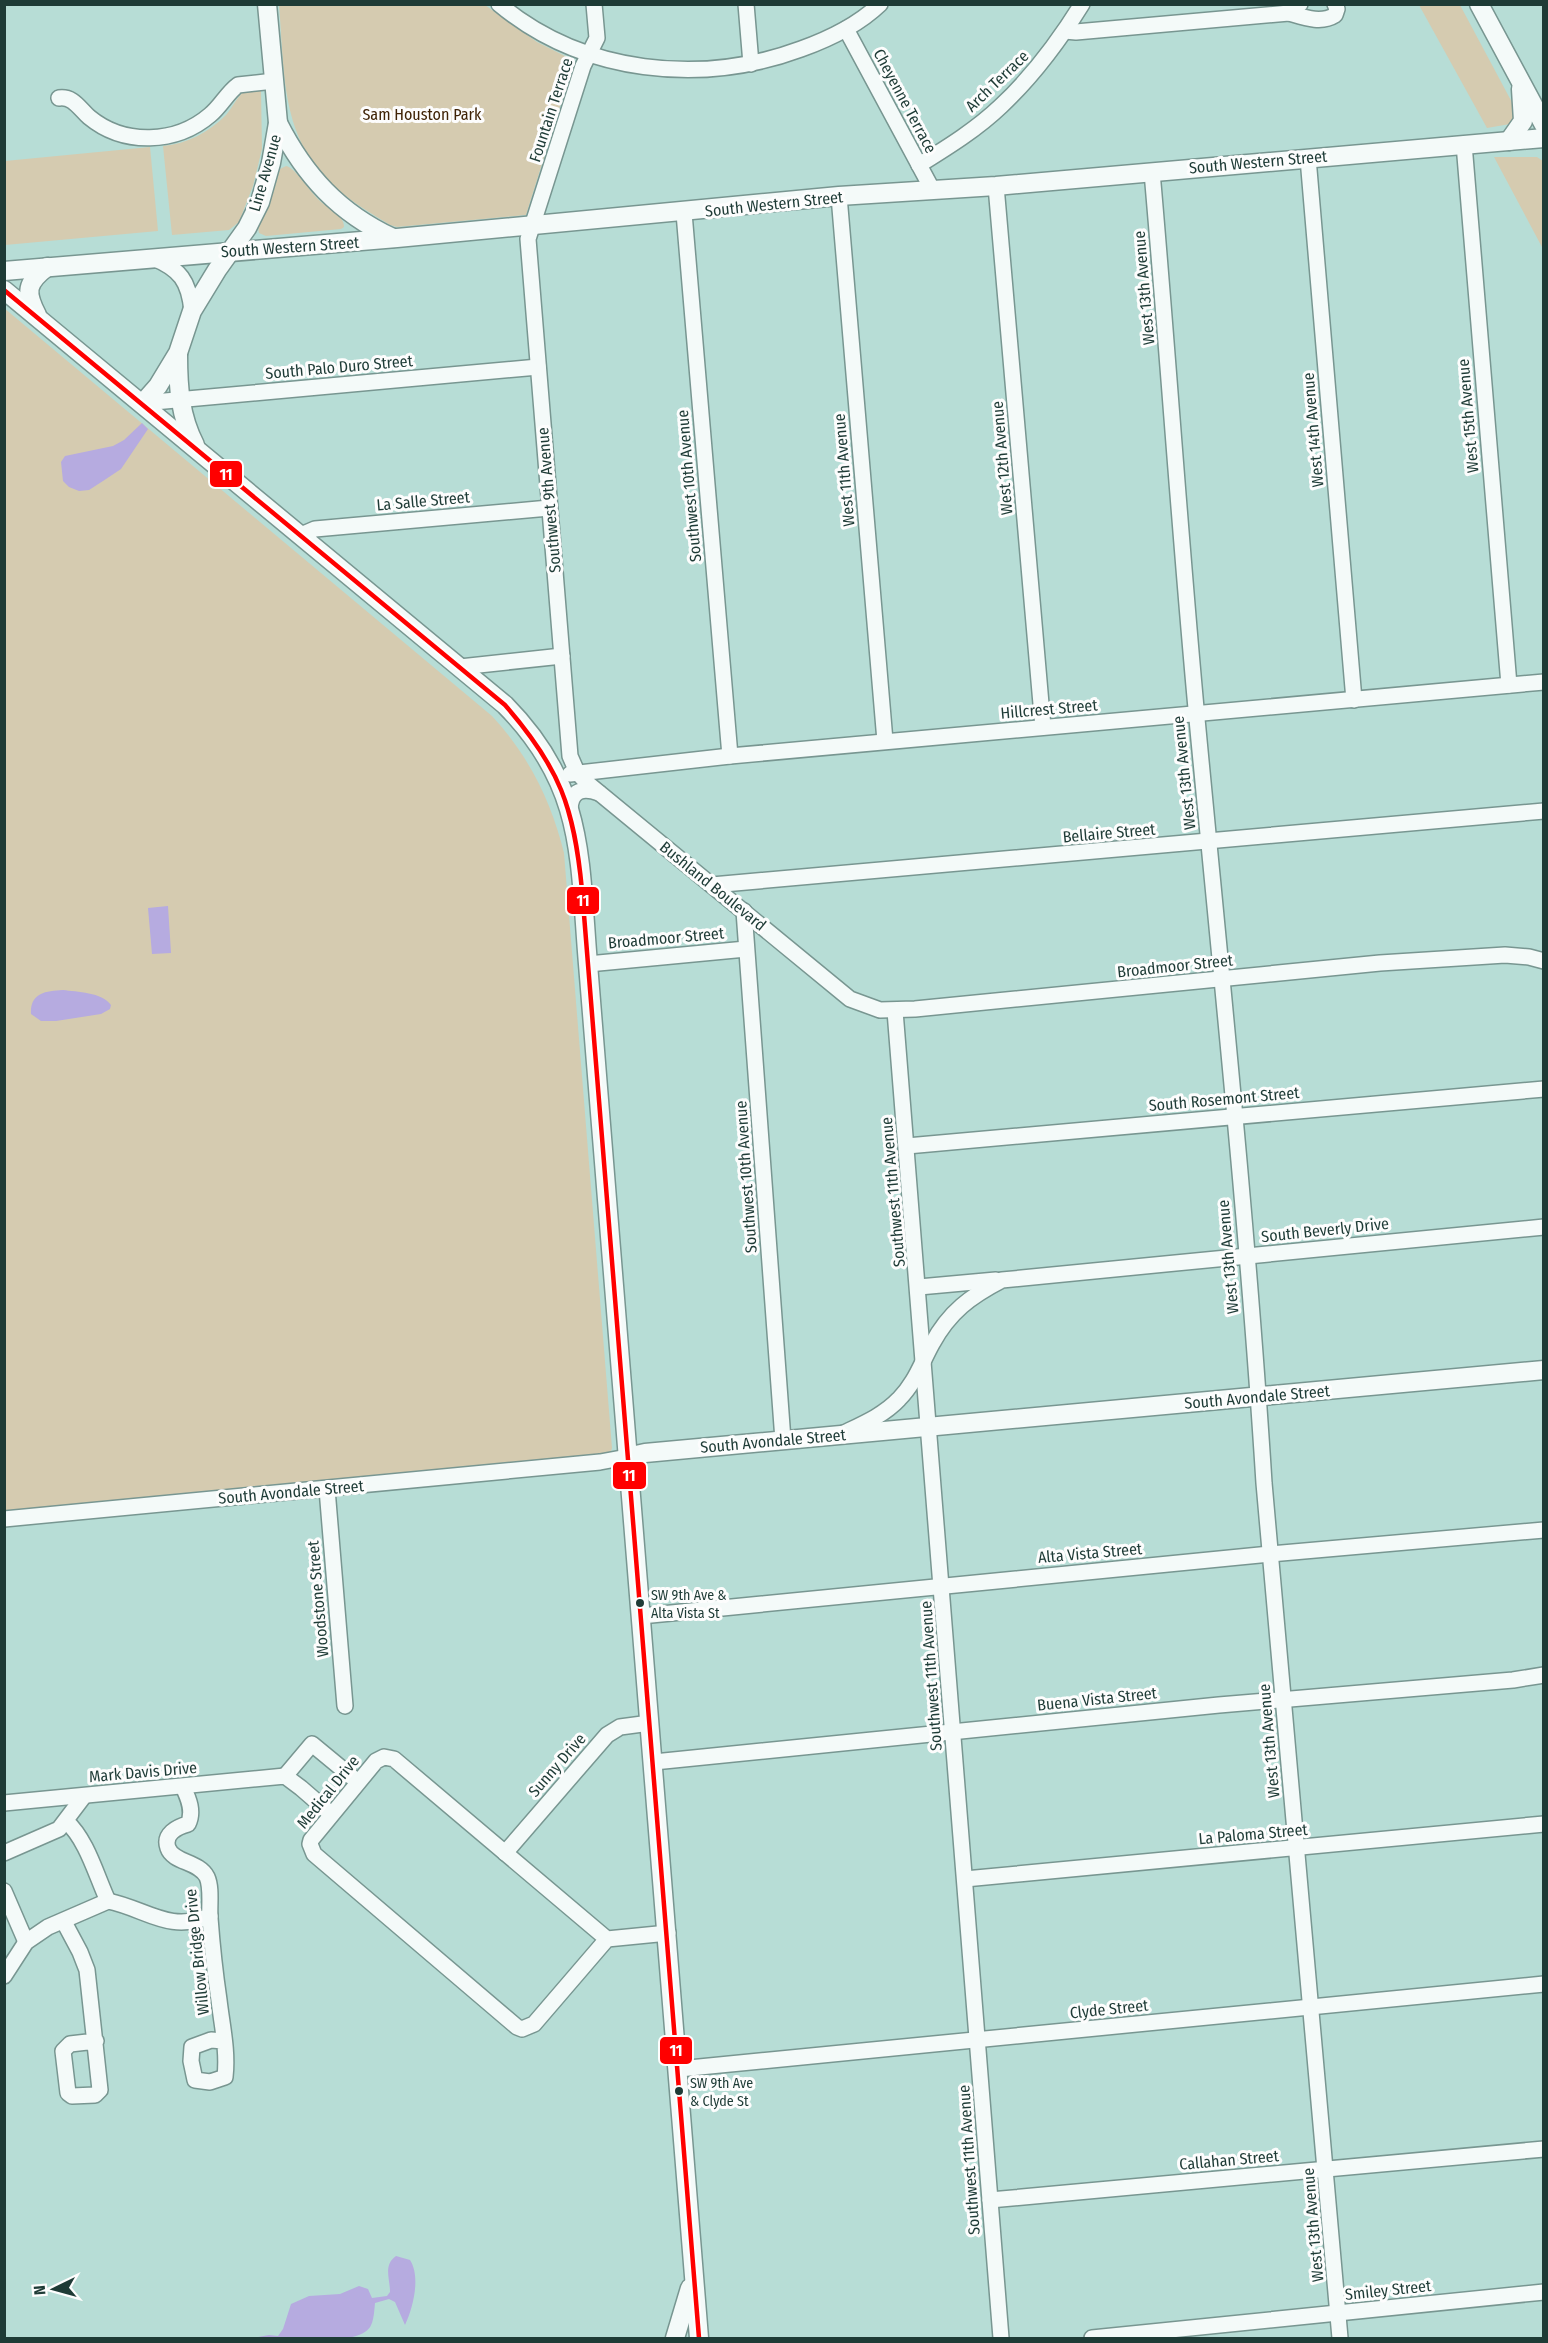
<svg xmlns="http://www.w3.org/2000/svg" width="1548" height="2343" font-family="'Fira Sans Condensed',sans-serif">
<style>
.green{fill:#d5cbb0}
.water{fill:#b6abe0}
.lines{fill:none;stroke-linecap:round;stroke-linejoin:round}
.minor-casing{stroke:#789691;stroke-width:18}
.major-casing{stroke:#789691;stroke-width:21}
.minor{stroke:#f4faf9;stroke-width:15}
.major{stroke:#f4faf9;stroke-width:18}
.bus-1-casing{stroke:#fdfdfd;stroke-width:9}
.bus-1{stroke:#f00;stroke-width:4.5}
.bus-dot{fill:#1e3b36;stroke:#fdfdfd;stroke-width:2}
.labels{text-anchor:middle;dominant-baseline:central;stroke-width:6;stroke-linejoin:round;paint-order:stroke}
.bus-label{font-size:14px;fill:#1e3b36;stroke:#fdfdfd;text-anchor:start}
.street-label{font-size:16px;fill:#1e3b36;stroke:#fdfdfd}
.park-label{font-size:16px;fill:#3f2306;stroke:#fdfdfd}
.line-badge{stroke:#fdfdfd;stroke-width:2}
.badge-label{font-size:16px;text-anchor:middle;font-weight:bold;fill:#fff}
</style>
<rect width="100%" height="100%" fill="#b7ddd6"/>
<g class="green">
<path d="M279,5H485L537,42L569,58L572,68L526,215L397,227L390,225C374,215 358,206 343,194C280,144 285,78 279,5Z"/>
<polygon points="1419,5 1460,5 1515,108 1515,116 1510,124 1487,128"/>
<path d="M261,90L262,149L253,186L239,222L229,230L172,235L163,146C187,144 209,132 226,115C232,108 236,99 243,92Z"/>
<polygon points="150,147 158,231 5,245 5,161"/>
<polygon points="1494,157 1537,157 1543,161 1543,249"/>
<path d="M286,166C296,168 310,192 319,200C327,208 345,216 344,227L341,229L266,236L259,233L258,227L272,196L280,169Z"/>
<path d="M4,308L492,716C529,756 551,801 564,853L612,1448L610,1454L5,1512Z"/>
</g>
<g class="water">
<polygon points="142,423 148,429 121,469 103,481 89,490 79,491 69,487 63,481 61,462 65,456 113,446 124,440"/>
<polygon points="168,906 171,953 152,954 148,908"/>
<path d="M63,990C77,992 102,992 111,1005L110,1009L101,1014L56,1021H41L31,1014C30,993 45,991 63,990Z"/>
<path d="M396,2256L410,2260C421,2277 413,2308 405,2325L395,2302L389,2299L375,2303C373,2325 373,2333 348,2338H253L269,2335L278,2336L283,2329L291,2304L309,2296L340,2294L359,2286L368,2289L372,2298L387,2296L390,2292C390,2278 383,2265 396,2256Z"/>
</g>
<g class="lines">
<g class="minor-casing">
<g id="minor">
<path d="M499,4C583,74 701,86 801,49C829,39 858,25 880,4"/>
<polyline points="594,4 597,38 583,66 528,239 570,756 577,772 586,782 850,999 880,1010 915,1009 1380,963 1505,955 1529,957 1544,961"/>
<polyline points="746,4 751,64"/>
<path d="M1289,13C1303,17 1321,24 1335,15L1337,9L1335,4"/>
<polyline points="846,29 932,189"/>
<polyline points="1065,31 1076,32 1289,13 1300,4"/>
<path d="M59,98C73,96 79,108 89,117C124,146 176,144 210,115C221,106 227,93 238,85L274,81"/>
<polyline points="1464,144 1509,685"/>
<polyline points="1308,158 1354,700"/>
<path d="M919,165C948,147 977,129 1001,106C1033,76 1059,41 1082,4"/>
<path d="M1152,172C1168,354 1180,537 1197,719C1221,973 1248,1228 1264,1483L1340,2338"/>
<polyline points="996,186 1043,727"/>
<polyline points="839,196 885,741"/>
<polyline points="684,213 730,756"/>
<path d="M153,258C180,269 189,281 192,311"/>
<polyline points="143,403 538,367"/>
<polyline points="301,535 315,529 549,508"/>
<polyline points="460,667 562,656"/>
<polyline points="570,774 730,756 1544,682"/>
<path d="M570,809C571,790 583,787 599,793"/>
<polyline points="712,885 1544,811"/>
<polyline points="744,911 783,1440"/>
<polyline points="588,964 746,949"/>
<polyline points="895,1011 1001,2338"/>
<polyline points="907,1146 1544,1089"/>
<polyline points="919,1287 996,1280"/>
<path d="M844,1433C863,1424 884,1415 899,1399C915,1383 921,1364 932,1344C949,1312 971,1296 1002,1280L1544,1227"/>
<polyline points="327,1489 345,1706"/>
<polyline points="4,1519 600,1462 627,1457"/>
<polyline points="641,1616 1270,1554 1544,1530"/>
<polyline points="654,1762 1219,1705 1513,1680 1544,1675"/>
<polyline points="285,1776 312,1744 358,1782"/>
<path d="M183,1787C189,1799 194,1812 188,1824C177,1827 163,1834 168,1848C173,1863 199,1861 207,1877C212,1888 209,1906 210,1918C212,1945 215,1973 219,2000C222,2026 228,2051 225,2077L210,2082L195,2080L191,2061L192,2047L211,2040L224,2041"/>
<polyline points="4,1803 285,1776 301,1788 331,1814"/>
<path d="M66,1821C87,1840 96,1875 108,1901"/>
<polyline points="4,1853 59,1829 84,1796"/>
<polyline points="505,1853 607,1735 620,1727 650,1723"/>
<polyline points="965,1879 1544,1824"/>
<polyline points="4,1891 26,1942"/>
<polyline points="64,1922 80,1952 87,1970 100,2090 95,2095 72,2096 68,2093 63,2051 70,2044 96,2041"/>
<polyline points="607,1939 534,2024 522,2029 517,2027 314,1854 310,1844 311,1840 376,1761 384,1757 394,1759 607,1939 668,1933"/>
<path d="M4,1976L26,1942L48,1927L108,1901C147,1909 168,1933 210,1916"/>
<path d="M679,2069C967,2043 1255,2010 1544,1984"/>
<polyline points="990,2200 1544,2149"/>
<polyline points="1092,2338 1544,2292"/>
</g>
</g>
<g class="major-casing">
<g id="major">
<polyline points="1479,4 1544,125"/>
<path d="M278,123C305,176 339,213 393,238"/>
<polyline points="1509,141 1523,121 1521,89"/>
<polyline points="4,271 397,238 839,196 996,186 1544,138"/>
<path d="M4,290L505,705C585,786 579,857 588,964L699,2338"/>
<path d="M37,315C25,292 26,283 47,267"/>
<path d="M178,355C178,387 180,416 195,445"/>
<polyline points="143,403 158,386 178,353 192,311 217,270 247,228 260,202 271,163 278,123 267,4"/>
<polyline points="627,1457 645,1453 1544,1370"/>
<polyline points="675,2338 690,2288"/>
</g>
</g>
<use href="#minor" class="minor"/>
<use href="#major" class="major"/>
<g class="bus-1-casing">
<path id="bus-1" d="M4,290L505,705C560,768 574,807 582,890L699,2338"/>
</g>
<use href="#bus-1" class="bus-1"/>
</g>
<g class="bus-dot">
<circle cx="640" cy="1603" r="5"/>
<circle cx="679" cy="2091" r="5"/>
</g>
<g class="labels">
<g class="bus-label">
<text x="651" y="1595">SW 9th Ave &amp;<tspan x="651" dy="18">Alta Vista St</tspan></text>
<text x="690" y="2083">SW 9th Ave<tspan x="690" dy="18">&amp; Clyde St</tspan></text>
</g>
<g class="street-label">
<text transform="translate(997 81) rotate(-44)">Arch Terrace</text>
<text transform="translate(905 101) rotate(62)">Cheyenne Terrace</text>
<text transform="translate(551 110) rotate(-72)">Fountain Terrace</text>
<text transform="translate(1258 162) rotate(-5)">South Western Street</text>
<text transform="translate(265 173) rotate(-74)">Line Avenue</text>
<text transform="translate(774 204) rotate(-6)">South Western Street</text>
<text transform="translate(290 247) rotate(-4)">South Western Street</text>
<text transform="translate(1144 288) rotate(-95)">West 13th Avenue</text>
<text transform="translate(339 367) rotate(-5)">South Palo Duro Street</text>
<text transform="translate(1468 416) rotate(-95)">West 15th Avenue</text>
<text transform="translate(1313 430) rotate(-95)">West 14th Avenue</text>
<text transform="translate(1002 458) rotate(-95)">West 12th Avenue</text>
<text transform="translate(844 470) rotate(-95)">West 11th Avenue</text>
<text transform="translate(689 486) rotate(-95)">Southwest 10th Avenue</text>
<text transform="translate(549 500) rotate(-95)">Southwest 9th Avenue</text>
<text transform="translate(423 501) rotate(-5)">La Salle Street</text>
<text transform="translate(1049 709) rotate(-5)">Hillcrest Street</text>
<text transform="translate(1184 773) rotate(-96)">West 13th Avenue</text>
<text transform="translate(1109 833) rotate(-5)">Bellaire Street</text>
<text transform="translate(713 886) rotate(39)">Bushland Boulevard</text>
<text transform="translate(666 938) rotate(-5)">Broadmoor Street</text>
<text transform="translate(1175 966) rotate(-6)">Broadmoor Street</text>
<text transform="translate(1224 1099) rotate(-5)">South Rosemont Street</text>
<text transform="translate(746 1177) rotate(-94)">Southwest 10th Avenue</text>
<text transform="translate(893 1192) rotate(-95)">Southwest 11th Avenue</text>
<text transform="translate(1325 1230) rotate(-6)">South Beverly Drive</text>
<text transform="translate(1228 1257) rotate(-95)">West 13th Avenue</text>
<text transform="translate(1257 1397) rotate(-5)">South Avondale Street</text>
<text transform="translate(773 1441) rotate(-5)">South Avondale Street</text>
<text transform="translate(291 1492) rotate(-5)">South Avondale Street</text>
<text transform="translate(1090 1553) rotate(-5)">Alta Vista Street</text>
<text transform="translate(318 1599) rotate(-95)">Woodstone Street</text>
<text transform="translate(931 1676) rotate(-94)">Southwest 11th Avenue</text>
<text transform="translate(1097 1699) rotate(-6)">Buena Vista Street</text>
<text transform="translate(1269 1741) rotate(-95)">West 13th Avenue</text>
<text transform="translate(557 1765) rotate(-49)">Sunny Drive</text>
<text transform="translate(143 1772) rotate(-5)">Mark Davis Drive</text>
<text transform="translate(328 1792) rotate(-51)">Medical Drive</text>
<text transform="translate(1253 1834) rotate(-5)">La Paloma Street</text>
<text transform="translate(197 1952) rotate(-96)">Willow Bridge Drive</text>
<text transform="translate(1109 2009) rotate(-6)">Clyde Street</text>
<text transform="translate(969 2160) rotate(-94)">Southwest 11th Avenue</text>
<text transform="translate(1229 2160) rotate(-5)">Callahan Street</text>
<text transform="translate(1313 2225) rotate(-95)">West 13th Avenue</text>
<text transform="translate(1388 2290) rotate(-6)">Smiley Street</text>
</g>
<g class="park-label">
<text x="422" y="114">Sam Houston Park</text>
</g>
</g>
<g class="line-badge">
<rect x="209" y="460" width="34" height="28" rx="6" fill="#f00"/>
<rect x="566" y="886" width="34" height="29" rx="6" fill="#f00"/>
<rect x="612" y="1461" width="35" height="29" rx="6" fill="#f00"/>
<rect x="659" y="2036" width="34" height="29" rx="6" fill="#f00"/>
</g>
<g class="badge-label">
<text x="226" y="480">11</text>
<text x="583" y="906">11</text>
<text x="629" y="1481">11</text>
<text x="676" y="2056">11</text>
</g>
<rect width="1548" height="2343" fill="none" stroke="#1e3b36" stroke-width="12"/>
<g transform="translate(54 2289) rotate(265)" stroke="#fdfdfd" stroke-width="4.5" paint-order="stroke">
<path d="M0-4.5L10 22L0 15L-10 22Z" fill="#1e3b36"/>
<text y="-9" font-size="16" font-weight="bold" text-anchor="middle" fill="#1e3b36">N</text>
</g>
</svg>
